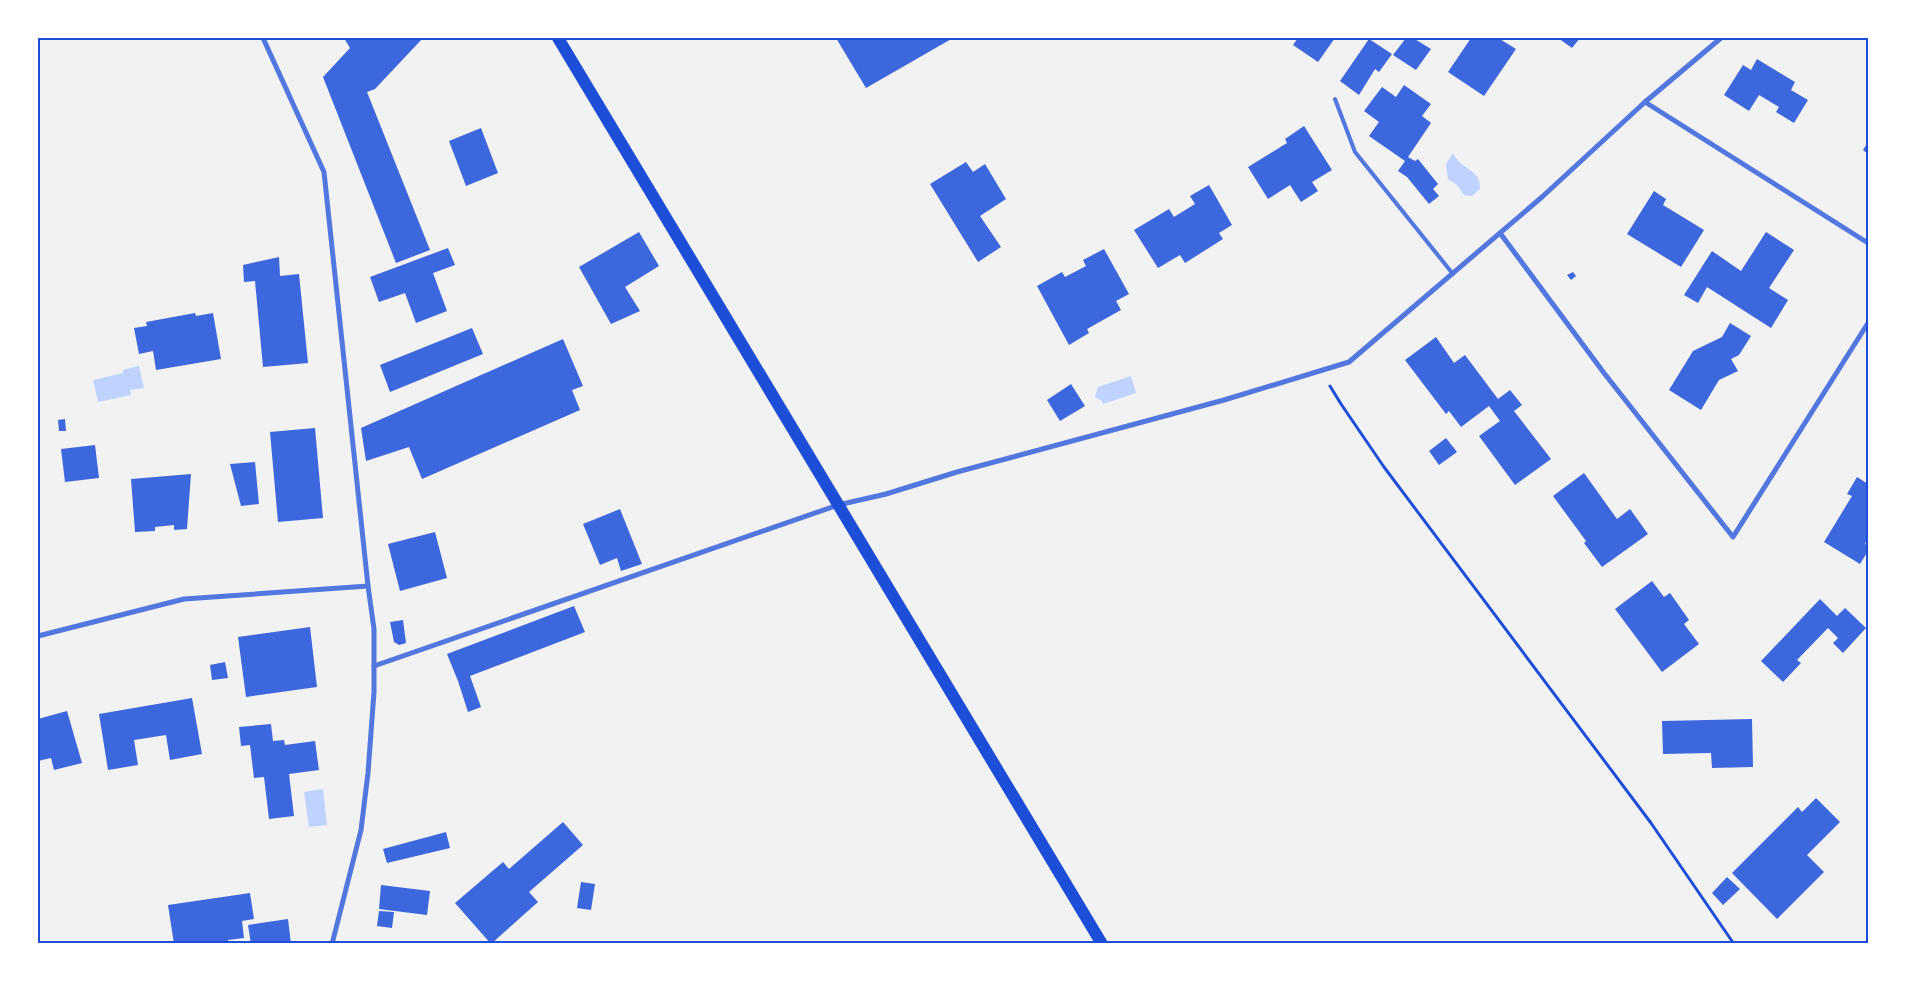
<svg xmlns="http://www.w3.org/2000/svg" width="1906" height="981" font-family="Poppins,sans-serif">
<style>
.water{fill:#bfd3fe}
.building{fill:#3d67dc}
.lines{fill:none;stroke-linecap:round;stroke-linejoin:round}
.path{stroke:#1d4ed8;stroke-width:3}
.service{stroke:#5277de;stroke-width:4}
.minor{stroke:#5277de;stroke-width:5}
.primary{stroke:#1d4ed8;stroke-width:12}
.neatline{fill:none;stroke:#1d4ed8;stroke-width:2}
</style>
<rect width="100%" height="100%" fill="#f2f2f2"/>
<g class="water">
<path d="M1453,153C1461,171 1481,168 1480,189L1472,196L1464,195L1457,185L1448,179L1446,164Z"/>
<polygon points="139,366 144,388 130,390 131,395 98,402 93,380 123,373 123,370"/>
<polygon points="1131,376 1136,393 1103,404 1102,401 1095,397 1098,387"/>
<polygon points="323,789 327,825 309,827 304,792"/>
</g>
<g class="building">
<polygon points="344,38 423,38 375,89 367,92 430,250 396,263 323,77 350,48"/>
<polygon points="836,38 953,38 866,88"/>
<polygon points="1298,38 1335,38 1318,62 1293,45"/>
<polygon points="1406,38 1413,38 1431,49 1416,70 1393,55"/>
<polygon points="1471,38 1498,38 1516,49 1484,96 1448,72"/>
<polygon points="1558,38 1580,38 1572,48"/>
<polygon points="1369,39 1392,54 1379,72 1375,69 1359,95 1340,81"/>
<polygon points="1757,59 1795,82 1791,90 1808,100 1794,123 1776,112 1779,107 1759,95 1749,111 1724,95 1743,65 1751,70"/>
<polygon points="1404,85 1431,104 1422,116 1431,123 1408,157 1415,161 1418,159 1438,184 1433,189 1439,196 1429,204 1407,177 1398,171 1405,161 1369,136 1379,122 1364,111 1382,87 1396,97"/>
<polygon points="1304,126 1332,170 1312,182 1318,191 1301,202 1290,185 1268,199 1248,167 1287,143 1285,139"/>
<polygon points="481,128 498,173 466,186 449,141"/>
<polygon points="1868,142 1868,154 1863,150"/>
<polygon points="966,162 973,172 985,164 1006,199 980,216 1001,247 978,262 930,184"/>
<polygon points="1209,185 1232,225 1219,233 1223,239 1185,263 1180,255 1158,268 1134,230 1169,209 1174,217 1195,204 1190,196"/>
<polygon points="1654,191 1666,199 1663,205 1704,230 1681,267 1627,234"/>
<polygon points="639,232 659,266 625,287 640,311 611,324 579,267"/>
<polygon points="1766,232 1794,250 1769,288 1788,300 1771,328 1707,287 1698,303 1684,295 1712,251 1741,271"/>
<polygon points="448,248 455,265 433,273 447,311 416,323 405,293 379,302 370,277"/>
<polygon points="1104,249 1129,294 1116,301 1121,310 1087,329 1089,333 1069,345 1037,286 1062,272 1065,277 1086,266 1083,260"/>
<polygon points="279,257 280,276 299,274 308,363 263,367 255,281 244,282 243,265"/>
<polygon points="1573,272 1576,276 1571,280 1567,275"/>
<polygon points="195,313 196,316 213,313 221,359 156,370 153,351 139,354 134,328 147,326 146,322"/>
<polygon points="1730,323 1751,336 1739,355 1731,359 1738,371 1719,380 1701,410 1669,390 1693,351 1722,337"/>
<polygon points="472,328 483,354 390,392 380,365"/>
<polygon points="1436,337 1454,363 1465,355 1498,399 1510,390 1522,405 1514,411 1551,459 1515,485 1479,436 1500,421 1489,406 1461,427 1449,411 1446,414 1405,360"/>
<polygon points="563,339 583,386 572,390 580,410 422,479 409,447 366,461 361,428"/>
<polygon points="1071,384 1085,406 1060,421 1047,400"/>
<polygon points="65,419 66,431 59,431 58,420"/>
<polygon points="315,428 323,518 278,522 270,432"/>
<polygon points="1446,438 1457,452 1439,465 1429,451"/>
<polygon points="95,445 99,478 65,482 61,449"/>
<polygon points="255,462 259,504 241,506 230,464"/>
<polygon points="1584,473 1617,519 1630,509 1648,534 1602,567 1584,543 1586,541 1553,496"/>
<polygon points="191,474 187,529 174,530 174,525 155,527 155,531 135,532 131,479"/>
<polygon points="1857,477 1868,484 1868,538 1865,544 1868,546 1868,551 1860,564 1824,542 1852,496 1847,494"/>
<polygon points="620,509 642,564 621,571 617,558 600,565 583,524"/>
<polygon points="435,532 447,578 400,591 388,544"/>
<polygon points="1652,581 1664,597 1670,593 1689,620 1684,624 1699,644 1662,672 1615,609"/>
<polygon points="1820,599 1837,616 1845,608 1866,628 1843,653 1833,643 1838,638 1828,628 1797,660 1801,663 1783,682 1761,661"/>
<polygon points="574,606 585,632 470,676 481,707 468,712 458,681 447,654"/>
<polygon points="403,620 406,643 399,645 394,642 390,622"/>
<polygon points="310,627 317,687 246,697 238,637"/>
<polygon points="225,662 228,678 212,680 210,665"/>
<polygon points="192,698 202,754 170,760 166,735 134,740 138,765 108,770 99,714"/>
<polygon points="67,711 82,763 54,770 51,758 38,761 38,719"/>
<polygon points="1752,719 1753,767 1712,768 1711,753 1663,754 1662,721"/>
<polygon points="271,724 273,741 284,740 285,745 315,741 319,770 289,774 294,816 269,819 264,777 254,778 250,745 241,746 239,727"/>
<polygon points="1816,798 1840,822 1807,855 1824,872 1777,919 1732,873 1798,807 1802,812"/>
<polygon points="563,822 583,845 529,892 538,902 491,944 455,903 503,862 509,869"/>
<polygon points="446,832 450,848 387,863 383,849"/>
<polygon points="1727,877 1740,889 1723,905 1712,893"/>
<polygon points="581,882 595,884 591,910 577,908"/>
<polygon points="381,885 430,891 427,915 379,909"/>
<polygon points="250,893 254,919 242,921 244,938 228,940 229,944 174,944 168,905"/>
<polygon points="379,911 394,912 392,928 377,926"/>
<polygon points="288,919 291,944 251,944 248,925"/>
</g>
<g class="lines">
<polyline class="path" points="1330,386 1341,404 1384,467 1651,823 1734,944"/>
<polyline class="service" points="1335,99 1355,152 1453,274"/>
<g class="minor">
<polyline points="1645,102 1868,243"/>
<polyline points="1500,233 1604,373 1733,537 1868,323"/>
<polyline points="38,636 184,599 368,586 324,172 263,38"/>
<polyline points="374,666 838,505 886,494 957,472 1224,400 1349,362 1542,197 1645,102 1721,38"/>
<polyline points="332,944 361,830 368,773 374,692 374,629 368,586"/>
</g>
<polyline class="primary" points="558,38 1102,944"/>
</g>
<rect width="1906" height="981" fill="none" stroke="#ffffff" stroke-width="78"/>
<rect x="39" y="39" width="1828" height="903" class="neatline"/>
</svg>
